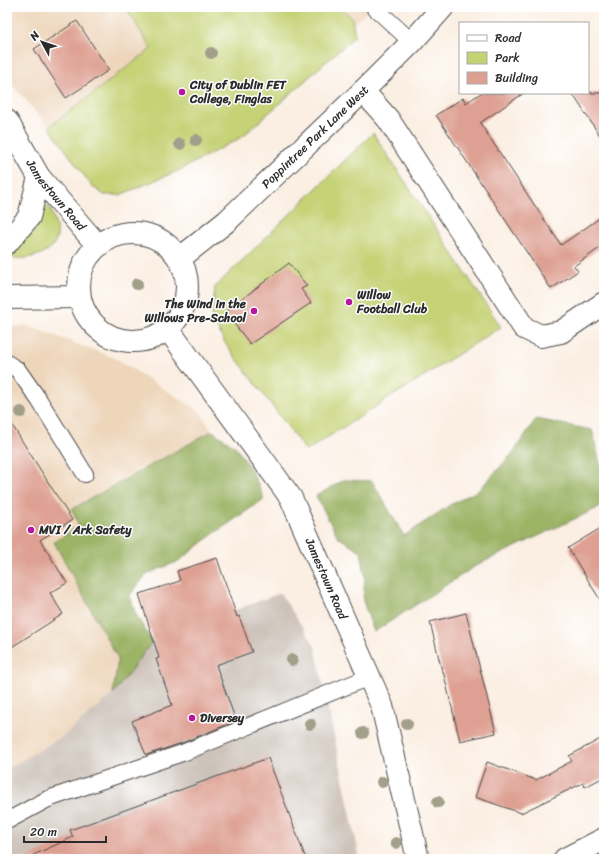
<svg xmlns="http://www.w3.org/2000/svg" width="611" height="866" font-family="Sriracha,sans-serif">
<style>
.built{fill:#eed6bb}
.industrial{fill:#ccc2b9}
.green{fill:#c5d274;stroke:#787e50}
.forest{fill:#9cb466;stroke:#647048}
.building{fill:#dea093}
.lines{fill:none;stroke-linecap:round;stroke-linejoin:round}
.service-casing{stroke:#4a4847;stroke-width:18}
.minor-casing{stroke:#4a4847;stroke-width:24}
.tertiary-casing{stroke:#4a4847;stroke-width:24}
.service{stroke:#fff;stroke-width:16}
.minor{stroke:#fff;stroke-width:22}
.tertiary{stroke:#fff;stroke-width:22}
.tree{fill:#a29f8a}
.poi-dot{fill:#b5179e;stroke:#fff;stroke-width:1.5}
.labels{text-anchor:middle;dominant-baseline:central;stroke-width:3;stroke-linejoin:round;paint-order:stroke}
.poi-label{font-size:12px;font-weight:bold;fill:#2b2b2b;stroke:#fff;text-anchor:start}
.street-label{font-size:12px;fill:#2b2b2b;stroke:#fff}
</style>
<rect width="100%" height="100%" fill="#fff"/>
<filter id="ink" filterUnits="userSpaceOnUse"><feTurbulence type="fractalNoise" baseFrequency=".025" numOctaves="2"/><feDisplacementMap in="SourceGraphic" scale="8" xChannelSelector="R" yChannelSelector="G"/><feConvolveMatrix kernelMatrix="1 2 1 2 8 2 1 2 1" color-interpolation-filters="sRGB"/></filter>
<filter id="wash" filterUnits="userSpaceOnUse"><feTurbulence type="fractalNoise" baseFrequency=".012" numOctaves="4" result="noise"/><feDisplacementMap in="SourceGraphic" scale="16" xChannelSelector="R" yChannelSelector="G"/><feGaussianBlur stdDeviation="0.9" result="paint"/><feColorMatrix in="noise" values="0 0 0 0 0 0 0 0 0 0 0 0 0 0 0 0 0 1.4 0 .05"/><feComposite in="paint" operator="in"/></filter>
<g filter="url(#wash)">
<rect width="100%" height="100%" fill="#fbefe3"/>
<g class="built">
<polygon points="7,7 372,7 319,54 120,195 104,195 91,185 49,127 7,79"/>
<polygon points="26,325 115,358 199,411 212,431 72,509 79,526 54,543 118,659 113,694 63,736 7,769 7,328"/>
</g>
<polygon class="industrial" points="280,593 315,646 360,859 7,859 7,769 63,736 113,694 152,642"/>
<g class="green">
<polygon points="126,7 340,7 352,18 355,36 242,137 180,170 120,195 104,195 91,185 49,127 151,49"/>
<polygon points="373,133 501,327 306,451 225,343 212,317 215,287"/>
<path d="M49,206C52,213 58,229 57,236C53,257 24,260 7,258V252C21,239 38,228 43,208Z"/>
</g>
<g class="forest">
<polygon points="536,419 592,430 604,480 604,505 477,565 374,632 363,601 365,576 361,551 338,537 316,496 344,480 372,481 404,536 450,505 479,490 512,454"/>
<polygon points="212,431 235,446 252,471 264,499 212,535 179,561 147,574 130,595 135,613 152,642 113,694 118,659 54,542 79,526 72,509"/>
</g>
<g id="blocks">
<g class="building">
<polygon points="77,21 109,70 66,98 34,49"/>
<polygon points="481,93 524,93 480,123 561,245 604,215 604,245 574,266 578,271 551,289 436,115 463,98 466,103"/>
<polygon points="572,93 604,93 604,142"/>
<polygon points="289,263 307,286 301,289 311,303 250,344 225,312"/>
<polygon points="7,417 72,520 40,540 67,583 50,593 63,614 7,650"/>
<polygon points="604,526 604,606 568,548"/>
<polygon points="217,558 237,617 239,616 252,652 216,665 236,721 182,743 146,755 132,721 172,705 156,659 159,658 139,594 180,581 177,571"/>
<polygon points="466,613 496,733 460,741 443,671 442,671 430,622"/>
<polygon points="604,737 604,777 585,787 583,783 521,813 475,797 487,762 536,780 572,761 569,756"/>
<polygon points="268,758 306,859 25,859 73,837 70,830"/>
</g>
</g>
</g>
<g filter="url(#ink)">
<use href="#blocks" fill-opacity="0" stroke="#4a4847" stroke-width="1"/>
<g class="lines">
<g class="service-casing">
<g id="service">
<polyline points="374,7 412,42"/>
<polyline points="7,363 18,370 39,400 85,474"/>
<polyline points="7,821 48,799 185,752 369,677"/>
</g>
</g>
<g class="minor-casing">
<g id="minor">
<polyline points="363,91 388,119 524,328 541,336 561,332 604,303"/>
<polyline points="565,859 604,839"/>
</g>
</g>
<g class="tertiary-casing">
<g id="tertiary">
<path id="s1" d="M7,121L39,177L98,246"/>
<circle cx="133" cy="287" r="54"/>
<polyline points="7,243 29,217 39,177"/>
<path id="s2" d="M179,259L227,221L363,91L412,42L443,7"/>
<polyline points="7,298 79,297"/>
<path id="s3" d="M168,329L291,498L382,706L418,859"/>
</g>
</g>
<use href="#service" class="service"/>
<use href="#minor" class="minor"/>
<use href="#tertiary" class="tertiary"/>
</g>
<g class="tree">
<circle cx="211" cy="53" r="6"/>
<circle cx="196" cy="140" r="6"/>
<circle cx="180" cy="144" r="6"/>
<circle cx="137" cy="284" r="6"/>
<circle cx="21" cy="412" r="6"/>
<circle cx="292" cy="660" r="6"/>
<circle cx="310" cy="724" r="6"/>
<circle cx="407" cy="724" r="6"/>
<circle cx="363" cy="733" r="6"/>
<circle cx="382" cy="782" r="6"/>
<circle cx="438" cy="802" r="6"/>
<circle cx="396" cy="843" r="6"/>
</g>
</g>
<g class="poi-dot">
<circle cx="182" cy="92" r="4"/>
<circle cx="349" cy="302" r="4"/>
<circle cx="254" cy="311" r="4"/>
<circle cx="31" cy="530" r="4"/>
<circle cx="192" cy="718" r="4"/>
</g>
<g class="labels">
<g class="poi-label">
<text x="190" y="85">City of Dublin FET<tspan x="190" dy="14">College, Finglas</tspan></text>
<text x="357" y="295">Willow<tspan x="357" dy="14">Football Club</tspan></text>
<text x="246" y="304" text-anchor="end">The Wind in the<tspan x="246" dy="14">Willows Pre-School</tspan></text>
<text x="39" y="530">MVI / Ark Safety</text>
<text x="200" y="718">Diversey</text>
</g>
<g class="street-label">
<text stroke="none"><textPath href="#s2" startOffset="183">Poppintree Park Lane West</textPath></text>
<text stroke="none"><textPath href="#s1" startOffset="89">Jamestown Road</textPath></text>
<text stroke="none"><textPath href="#s3" startOffset="297">Jamestown Road</textPath></text>
</g>
</g>
<rect width="611" height="866" fill="none" stroke="#fff" stroke-width="24"/>
<rect x="459" y="22" width="130" height="72" fill="#ffffff" stroke="#aaaaaa"/>
<rect x="467" y="35" width="20" height="6" fill="#ffffff" stroke="#aaaaaa"/>
<text x="495" y="42" font-size="12" fill="#2b2b2b">Road</text>
<rect x="467" y="52" width="20" height="12" fill="#c5d274" stroke="#aaaaaa"/>
<text x="495" y="62" font-size="12" fill="#2b2b2b">Park</text>
<rect x="467" y="72" width="20" height="12" fill="#dea093" stroke="#aaaaaa"/>
<text x="495" y="82" font-size="12" fill="#2b2b2b">Building</text>
<g transform="translate(42 42) rotate(310)" stroke="#ffffff" stroke-width="3" paint-order="stroke">
<path d="M0-3L7 15L0 10L-7 15Z" fill="#2b2b2b"/>
<text y="-6" font-size="11" font-weight="bold" text-anchor="middle" fill="#2b2b2b">N</text>
</g>
<path d="M24 836v6h82v-6" fill="none" stroke="#2b2b2b" stroke-width="2"/>
<text x="30" y="836" font-size="12" fill="#2b2b2b" stroke="#ffffff" stroke-width="3" paint-order="stroke">20 m</text>
</svg>
